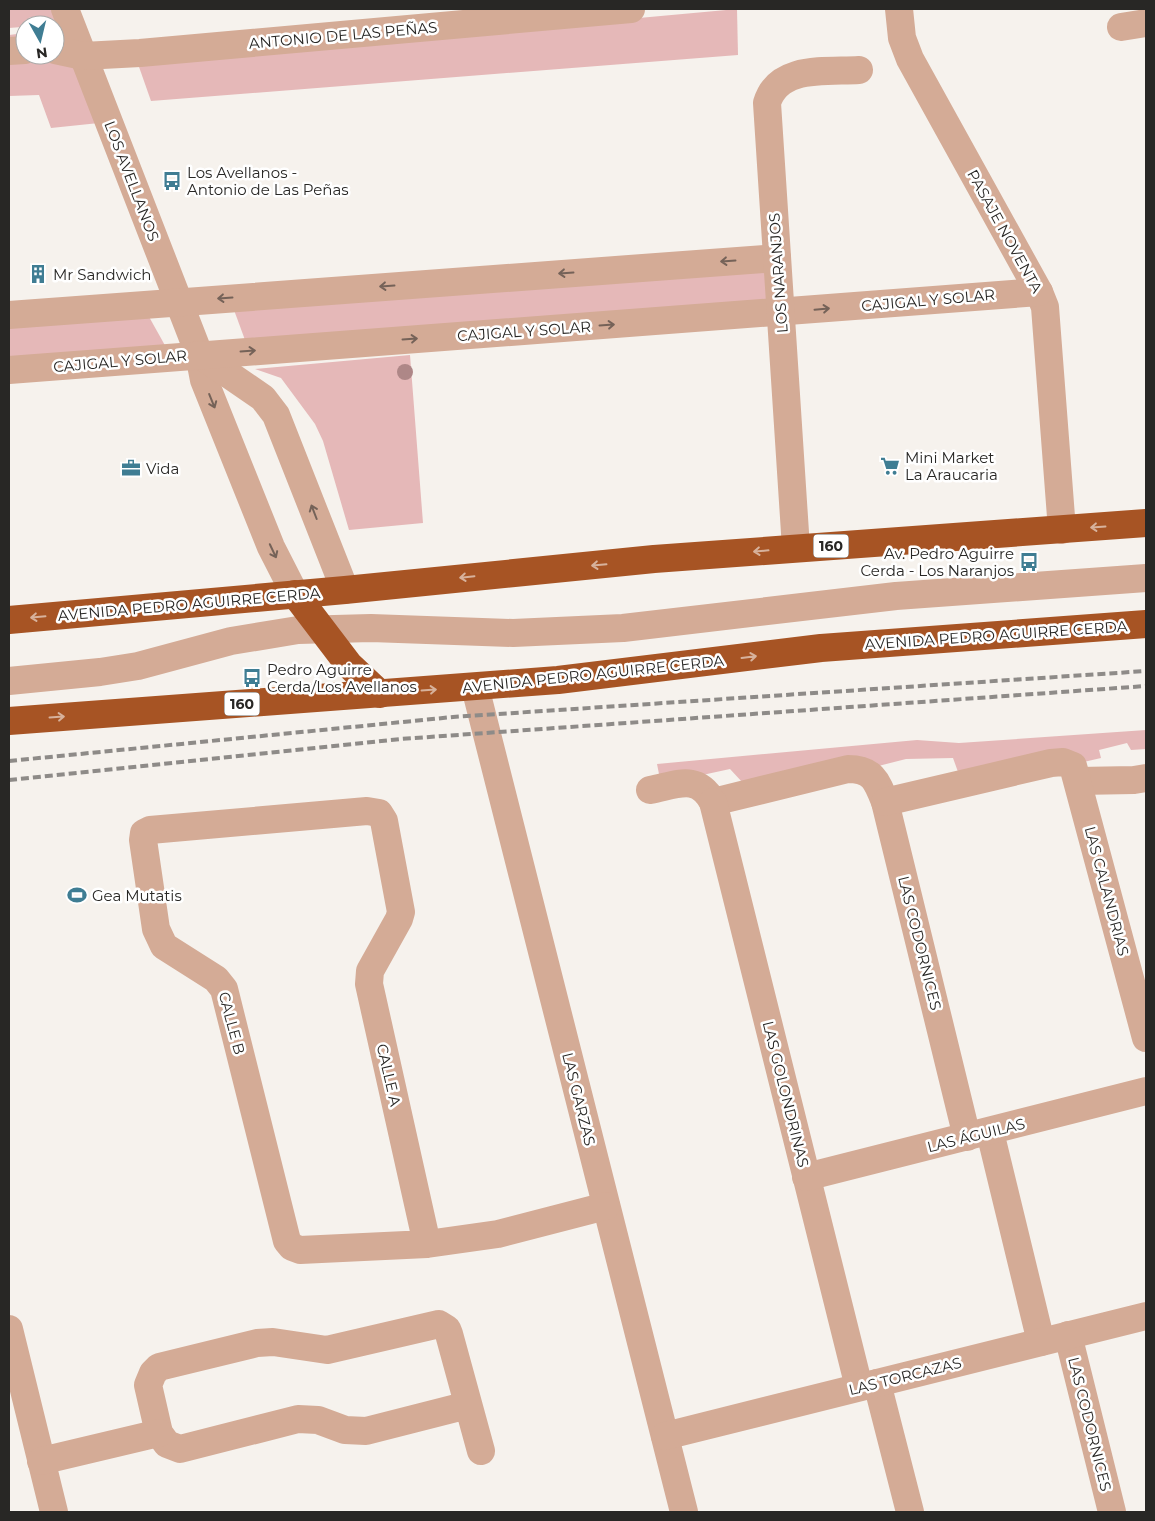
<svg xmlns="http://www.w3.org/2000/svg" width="1155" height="1521" font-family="Montserrat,sans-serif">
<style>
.green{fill:#e5b8b8}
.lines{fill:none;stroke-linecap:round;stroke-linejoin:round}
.minor{stroke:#d4ab96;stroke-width:28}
.highway{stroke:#a75424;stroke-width:28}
.rail{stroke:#8e8b88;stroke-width:4;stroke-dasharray:8 4;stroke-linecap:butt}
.tree{fill:#ae8787}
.oneway{stroke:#756258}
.oneway2{stroke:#d7b29c}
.labels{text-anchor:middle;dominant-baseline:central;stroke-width:5;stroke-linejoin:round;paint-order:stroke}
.shield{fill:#fff;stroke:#686866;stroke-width:1}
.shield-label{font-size:14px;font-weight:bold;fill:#282725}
.street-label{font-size:15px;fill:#282725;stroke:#fff}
.poi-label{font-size:15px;fill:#282725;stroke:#fff;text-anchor:start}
</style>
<rect width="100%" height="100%" fill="#f6f2ed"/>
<g class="green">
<polygon points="9,9 55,9 60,24 9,28"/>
<polygon points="737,9 738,55 151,101 138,64"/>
<polygon points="68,30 99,123 51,128 39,95 9,96 9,35 25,33 25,55 55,55 55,31"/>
<polygon points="771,266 773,300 245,340 234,310"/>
<polygon points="148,315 167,349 9,360 9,326"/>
<polygon points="410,355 423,523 349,530 323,441 315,424 281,378 255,369"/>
<polygon points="1146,730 1146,749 1131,750 1127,743 1099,750 1101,758 980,786 962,783 953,758 906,759 756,797 730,769 661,784 657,764 917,740 959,743"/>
</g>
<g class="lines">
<g class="minor">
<polyline points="65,9 199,354 204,380 271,547 295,594"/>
<polyline points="899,9 902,38 910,59 1039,292 1045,307 1062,530"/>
<polyline points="1121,27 1146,23"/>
<polyline points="55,50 83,56 140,53 631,9"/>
<polyline points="9,51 25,50"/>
<polyline points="9,315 777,258"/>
<polyline points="199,354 263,398 276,415 345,590"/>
<polyline points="9,370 1039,292"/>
<path d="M796,548L767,103C778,65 826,72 859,70"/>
<polyline points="9,681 100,672 138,666 231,641 298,630 371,628 513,633 623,628 896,596 1146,578"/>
<polyline points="475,687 684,1512"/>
<polyline points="1078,781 1134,780 1146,778"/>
<path d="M650,790C677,785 697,773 713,802L848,769C873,769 877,781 885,802L967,1137"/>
<polyline points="713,802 859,1387"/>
<polyline points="885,802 1051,763 1063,762 1073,766 1146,1038"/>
<polyline points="990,1132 1041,1342"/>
<polyline points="806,1177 1146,1091"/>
<polyline points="427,1244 369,984 370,971 399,919 401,912 384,821 379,813 367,811 150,830 144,833 143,840 156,929 164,946 216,979 224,989 287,1241 292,1247 300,1250 427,1244 498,1234 606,1206"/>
<polyline points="9,1329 54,1512"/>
<polyline points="1068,1335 1112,1512"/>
<polyline points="877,1383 910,1512"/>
<polyline points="468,1405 366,1431 345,1430 318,1420 298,1419 180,1449 167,1444 159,1433 148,1385 153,1373 159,1367 257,1343 273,1342 327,1350 439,1324 447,1329 449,1334 481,1451"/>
<polyline points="665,1436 1146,1316"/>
<polyline points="41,1461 159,1433"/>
</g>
<g class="highway">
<polyline points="295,594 349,665 380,694"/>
<polyline points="9,620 345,590 654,559 1146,523"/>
<polyline points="9,721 558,680 821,648 1146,624"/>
</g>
<g class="rail">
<polyline points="9,761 453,717 1146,671"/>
<polyline points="9,780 401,739 1146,686"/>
</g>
</g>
<circle class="tree" cx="405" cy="372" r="8"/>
<defs><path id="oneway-shaft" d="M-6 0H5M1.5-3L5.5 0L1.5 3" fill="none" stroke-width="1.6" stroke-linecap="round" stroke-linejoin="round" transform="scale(1.25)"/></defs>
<g class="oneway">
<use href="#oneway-shaft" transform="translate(728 261) rotate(176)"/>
<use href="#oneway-shaft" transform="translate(566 273) rotate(176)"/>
<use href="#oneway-shaft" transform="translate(387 286) rotate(176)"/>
<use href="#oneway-shaft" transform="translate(225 298) rotate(176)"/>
<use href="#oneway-shaft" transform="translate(822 309) rotate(-5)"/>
<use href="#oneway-shaft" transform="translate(607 325) rotate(-4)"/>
<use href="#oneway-shaft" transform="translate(410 339) rotate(-4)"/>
<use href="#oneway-shaft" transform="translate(248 351) rotate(-4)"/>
<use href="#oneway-shaft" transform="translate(212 401) rotate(68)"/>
<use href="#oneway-shaft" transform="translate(314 512) rotate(-111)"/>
<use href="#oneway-shaft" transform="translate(273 551) rotate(65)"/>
</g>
<g class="oneway2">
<use href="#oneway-shaft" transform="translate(1098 527) rotate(176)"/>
<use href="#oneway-shaft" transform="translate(761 551) rotate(175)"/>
<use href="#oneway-shaft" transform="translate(599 565) rotate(175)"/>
<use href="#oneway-shaft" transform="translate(467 577) rotate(174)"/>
<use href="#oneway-shaft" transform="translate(38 617) rotate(175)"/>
<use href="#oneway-shaft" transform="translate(749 657) rotate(-7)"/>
<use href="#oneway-shaft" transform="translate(429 690) rotate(-4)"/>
<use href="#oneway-shaft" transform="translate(57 717) rotate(-4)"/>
</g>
<defs>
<g id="bus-bare" transform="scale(1.5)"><path d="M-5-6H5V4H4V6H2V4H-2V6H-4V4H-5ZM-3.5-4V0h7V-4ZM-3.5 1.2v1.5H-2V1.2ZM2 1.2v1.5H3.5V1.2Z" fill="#3f7d93" stroke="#fff" stroke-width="2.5" paint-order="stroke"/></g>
<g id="building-bare" transform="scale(1.5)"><path d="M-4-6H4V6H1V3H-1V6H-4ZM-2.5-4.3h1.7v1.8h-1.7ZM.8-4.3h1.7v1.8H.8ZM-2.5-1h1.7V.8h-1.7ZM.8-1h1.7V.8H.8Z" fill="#3f7d93" stroke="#fff" stroke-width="2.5" paint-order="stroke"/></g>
<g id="supermarket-bare" transform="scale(1.5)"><path d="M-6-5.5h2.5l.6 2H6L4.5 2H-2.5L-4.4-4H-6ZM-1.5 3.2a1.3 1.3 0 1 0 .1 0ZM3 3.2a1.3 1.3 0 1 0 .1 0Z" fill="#3f7d93" stroke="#fff" stroke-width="2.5" paint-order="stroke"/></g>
<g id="office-bare" transform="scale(1.5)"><path d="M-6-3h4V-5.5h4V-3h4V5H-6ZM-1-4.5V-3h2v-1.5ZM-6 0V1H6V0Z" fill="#3f7d93" stroke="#fff" stroke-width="2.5" paint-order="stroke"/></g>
<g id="stadium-bare" transform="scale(1.5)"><path d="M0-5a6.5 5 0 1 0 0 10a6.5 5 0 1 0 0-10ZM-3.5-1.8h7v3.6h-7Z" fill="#3f7d93" stroke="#fff" stroke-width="2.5" paint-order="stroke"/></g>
</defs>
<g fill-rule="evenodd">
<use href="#bus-bare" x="172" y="181"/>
<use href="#building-bare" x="38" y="274"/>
<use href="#supermarket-bare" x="890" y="466"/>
<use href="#office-bare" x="131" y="468"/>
<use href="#bus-bare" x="1029" y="562"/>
<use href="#bus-bare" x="252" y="678"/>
<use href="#stadium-bare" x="77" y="895"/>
</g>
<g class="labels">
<g class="shield">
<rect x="813.5" y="534.5" width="35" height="23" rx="4"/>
<rect x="224.5" y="692.5" width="35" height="23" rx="4"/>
</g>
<g class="shield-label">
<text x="831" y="546">160</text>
<text x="242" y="704">160</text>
</g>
<g class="street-label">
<text transform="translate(343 35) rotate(-5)">ANTONIO DE LAS PEÑAS</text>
<text transform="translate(132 181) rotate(69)">LOS AVELLANOS</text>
<text transform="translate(1005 231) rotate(61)">PASAJE NOVENTA</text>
<text transform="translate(778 273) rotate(-94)">LOS NARANJOS</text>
<text transform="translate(928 300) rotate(-5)">CAJIGAL Y SOLAR</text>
<text transform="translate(524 331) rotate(-4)">CAJIGAL Y SOLAR</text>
<text transform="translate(120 361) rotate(-5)">CAJIGAL Y SOLAR</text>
<text transform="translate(189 604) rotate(-5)">AVENIDA PEDRO AGUIRRE CERDA</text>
<text transform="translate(996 635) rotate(-4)">AVENIDA PEDRO AGUIRRE CERDA</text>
<text transform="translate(593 674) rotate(-6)">AVENIDA PEDRO AGUIRRE CERDA</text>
<text transform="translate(1107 891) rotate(75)">LAS CALANDRIAS</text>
<text transform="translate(920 943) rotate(76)">LAS CODORNICES</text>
<text transform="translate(232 1023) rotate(75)">CALLE B</text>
<text transform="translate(389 1075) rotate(77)">CALLE A</text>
<text transform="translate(786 1094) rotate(76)">LAS GOLONDRINAS</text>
<text transform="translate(579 1099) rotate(76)">LAS GARZAS</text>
<text transform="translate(976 1135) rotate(-14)">LAS ÁGUILAS</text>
<text transform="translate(905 1376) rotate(-14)">LAS TORCAZAS</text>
<text transform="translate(1090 1424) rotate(76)">LAS CODORNICES</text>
</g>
<g class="poi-label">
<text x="187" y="172">Los Avellanos -<tspan x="187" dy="17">Antonio de Las Peñas</tspan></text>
<text x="53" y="274">Mr Sandwich</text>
<text x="905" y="457">Mini Market<tspan x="905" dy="17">La Araucaria</tspan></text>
<text x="146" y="468">Vida</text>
<text x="1014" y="553" text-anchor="end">Av. Pedro Aguirre<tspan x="1014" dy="17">Cerda - Los Naranjos</tspan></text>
<text x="267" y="669">Pedro Aguirre<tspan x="267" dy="17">Cerda/Los Avellanos</tspan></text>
<text x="92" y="895">Gea Mutatis</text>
</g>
</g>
<rect width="1155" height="1521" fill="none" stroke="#282725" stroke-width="20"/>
<g transform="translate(40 40) rotate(172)"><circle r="24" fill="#ffffff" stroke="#a9a9a8"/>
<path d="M0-4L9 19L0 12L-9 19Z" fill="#3f7d93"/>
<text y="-8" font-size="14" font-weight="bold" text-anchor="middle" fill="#282725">N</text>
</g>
</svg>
